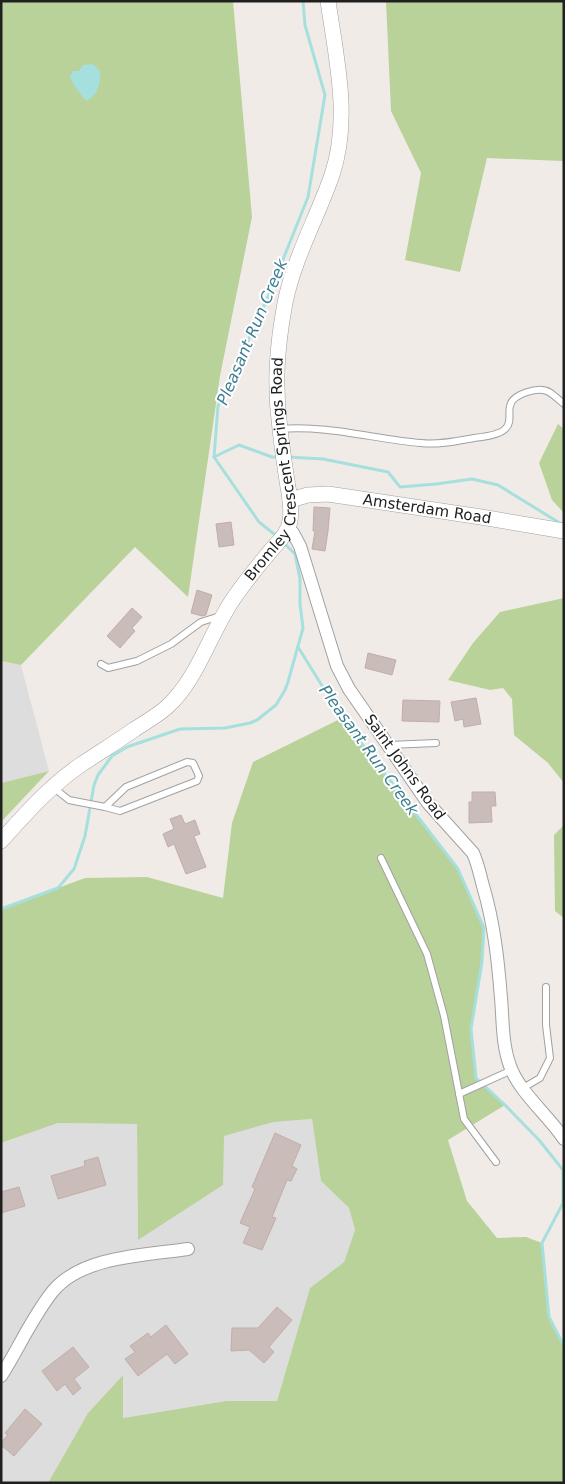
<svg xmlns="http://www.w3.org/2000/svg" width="565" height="1484" font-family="'DejaVu Sans',sans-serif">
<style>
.residential{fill:#deddde}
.forest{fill:#b9d29a}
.water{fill:#a6e0de}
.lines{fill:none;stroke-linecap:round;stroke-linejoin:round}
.stream{stroke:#a6e0de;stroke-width:3}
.building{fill:#c9bcb9;stroke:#c3ada8}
.service-casing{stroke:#a1a1a1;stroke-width:8}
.minor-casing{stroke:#a1a1a1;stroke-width:14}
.tertiary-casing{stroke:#a1a1a1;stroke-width:16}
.service{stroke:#fff;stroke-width:6}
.minor{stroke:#fff;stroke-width:12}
.tertiary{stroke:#fff;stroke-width:15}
.labels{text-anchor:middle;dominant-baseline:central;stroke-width:4;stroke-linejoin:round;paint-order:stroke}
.street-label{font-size:15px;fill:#202020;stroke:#fff}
.water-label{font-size:16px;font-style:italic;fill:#3d7f93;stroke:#fff}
</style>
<rect width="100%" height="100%" fill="#f1ebe7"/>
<g class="residential">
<polygon points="1,661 21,665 49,771 1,783"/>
<polygon points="312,1119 321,1181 349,1208 355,1230 344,1262 310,1288 277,1401 226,1401 123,1418 122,1376 88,1413 48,1483 1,1483 1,1143 58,1123 137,1124 138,1240 223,1136 274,1122"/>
</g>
<g class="forest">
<polygon points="1,1 233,1 252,217 220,376 188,597 135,547 21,665 1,661"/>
<polygon points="386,1 564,1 564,222 563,161 487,158 460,272 405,260 421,173 391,111"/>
<polygon points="558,424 564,429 564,513 552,500 539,463"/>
<polygon points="564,598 564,783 548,763 514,735 512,699 503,688 490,690 448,680 473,643 500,612"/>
<polygon points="342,718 458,869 484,928 482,962 471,1029 476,1078 505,1105 448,1140 467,1201 497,1238 526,1237 542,1243 549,1317 564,1346 564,1483 48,1483 88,1413 123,1375 123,1418 226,1401 277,1401 310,1288 344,1262 355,1230 349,1208 321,1181 312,1119 274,1122 224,1136 223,1185 138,1240 137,1124 58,1123 1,1143 1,909 85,878 147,877 223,898 232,823 253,762"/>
<polygon points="49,771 1,822 1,783"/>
<polygon points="564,825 564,918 555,911 554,835"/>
</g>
<path class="water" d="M93,64L100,71C100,84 99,95 86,101L76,88L70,77L73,71H79L83,65Z"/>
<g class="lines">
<g class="stream">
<polyline points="214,457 239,445 272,457 280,457"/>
<polyline points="288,457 323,459 388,472 400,487 436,484 472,479 498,485 563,525"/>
<polyline points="278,537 259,522 214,457 218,406 268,297 308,197 325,95 305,25 303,1"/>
<polyline points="298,647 342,718 458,869 484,928 482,962 471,1029 476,1078 505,1105 539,1140 563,1170 563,1203 542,1243 549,1317 564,1346"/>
<polyline points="1,909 58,888 74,869 85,836 94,785 98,775 112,756 127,747 180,729 225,728 250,723 257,720 276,705 285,690 288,682 303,628 300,604 300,579 295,554 284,543"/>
</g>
</g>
<g class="building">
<polygon points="314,507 330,508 328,531 325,551 312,549 315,531 313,531"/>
<polygon points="231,522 234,545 219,547 216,524"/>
<polygon points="197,590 212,595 206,615 202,616 191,613"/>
<polygon points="132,608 142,617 132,628 135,631 120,648 107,636"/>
<polygon points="368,653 396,660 392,675 365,668"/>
<polygon points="476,698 481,724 464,727 463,719 455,721 451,702"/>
<polygon points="403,700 440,701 439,722 402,721"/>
<polygon points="472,792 495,792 496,806 491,806 492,822 469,823 469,802 472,802"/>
<polygon points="181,815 185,824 195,820 200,834 194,836 206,867 186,874 174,844 168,847 163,834 174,829 170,819"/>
<polygon points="275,1133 301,1145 292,1166 297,1169 291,1181 287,1180 272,1217 276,1218 262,1250 243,1243 250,1227 240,1223 255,1189 252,1187"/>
<polygon points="98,1157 106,1185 58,1199 51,1176 85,1166 84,1161"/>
<polygon points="19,1187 25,1206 1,1213 1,1192"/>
<polygon points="277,1307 292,1320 269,1347 274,1352 264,1363 249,1350 231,1351 232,1328 258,1328"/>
<polygon points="166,1325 188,1354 175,1364 167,1354 138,1376 125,1359 135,1352 130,1346 148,1333 151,1337"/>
<polygon points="73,1347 89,1367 74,1379 81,1388 73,1395 65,1384 57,1391 42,1371"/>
<polygon points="25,1409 42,1424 14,1456 1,1445 1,1442 8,1435 5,1433"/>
</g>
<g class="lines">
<g class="service-casing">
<g id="service">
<path d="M280,429C327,425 374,439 421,443C438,445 457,441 474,438C482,437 501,435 506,428C512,422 508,413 510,406C512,394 539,386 549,392C554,395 559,400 564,404"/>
<polyline points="101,664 108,668 137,661 171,644 201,622 220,616"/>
<polyline points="389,745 436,743"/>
<polygon points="187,762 193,763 199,776 197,781 120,811 105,807 126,787"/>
<polyline points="54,788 69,800 105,807"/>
<polyline points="381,858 427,954 444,1016 464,1119 496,1162"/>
<polyline points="523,1088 540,1078 550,1058 546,1025 546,987"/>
<polyline points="459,1094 512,1070"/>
</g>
</g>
<g class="minor-casing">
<g id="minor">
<path d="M288,529L293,533L300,546L337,666L349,689L428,803L473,853C478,864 480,875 483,886C494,923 498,960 501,998C503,1021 502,1044 510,1066C519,1092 548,1115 564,1139"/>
<path d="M1,1376C19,1348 32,1317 53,1291C82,1256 146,1255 188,1249"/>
</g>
</g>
<g class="tertiary-casing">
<g id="tertiary">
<path id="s1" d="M290,500L308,495L328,494L481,517L564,531"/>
<path id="s2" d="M1,841C26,813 51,785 82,764C100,752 118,741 135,729C146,722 158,715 167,707C199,678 211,629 236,595C247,579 260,564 272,549C280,540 288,533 290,521C292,510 290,498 288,487C285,468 282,448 280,429C274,385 277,346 285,303C294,258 317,218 332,175C351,118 336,58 328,1"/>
</g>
</g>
<use href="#service" class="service"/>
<use href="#minor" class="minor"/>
<use href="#tertiary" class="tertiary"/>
</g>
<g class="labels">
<g class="street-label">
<text stroke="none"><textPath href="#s2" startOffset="485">Bromley Crescent Springs Road</textPath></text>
<text stroke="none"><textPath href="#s1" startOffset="139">Amsterdam Road</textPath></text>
<text transform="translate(405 767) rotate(54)">Saint Johns Road</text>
</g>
<g class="water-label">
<text transform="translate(252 332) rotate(-67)">Pleasant Run Creek</text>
<text transform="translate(369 750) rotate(54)">Pleasant Run Creek</text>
</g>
</g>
<rect width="565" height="1484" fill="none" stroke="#202020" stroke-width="5"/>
</svg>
